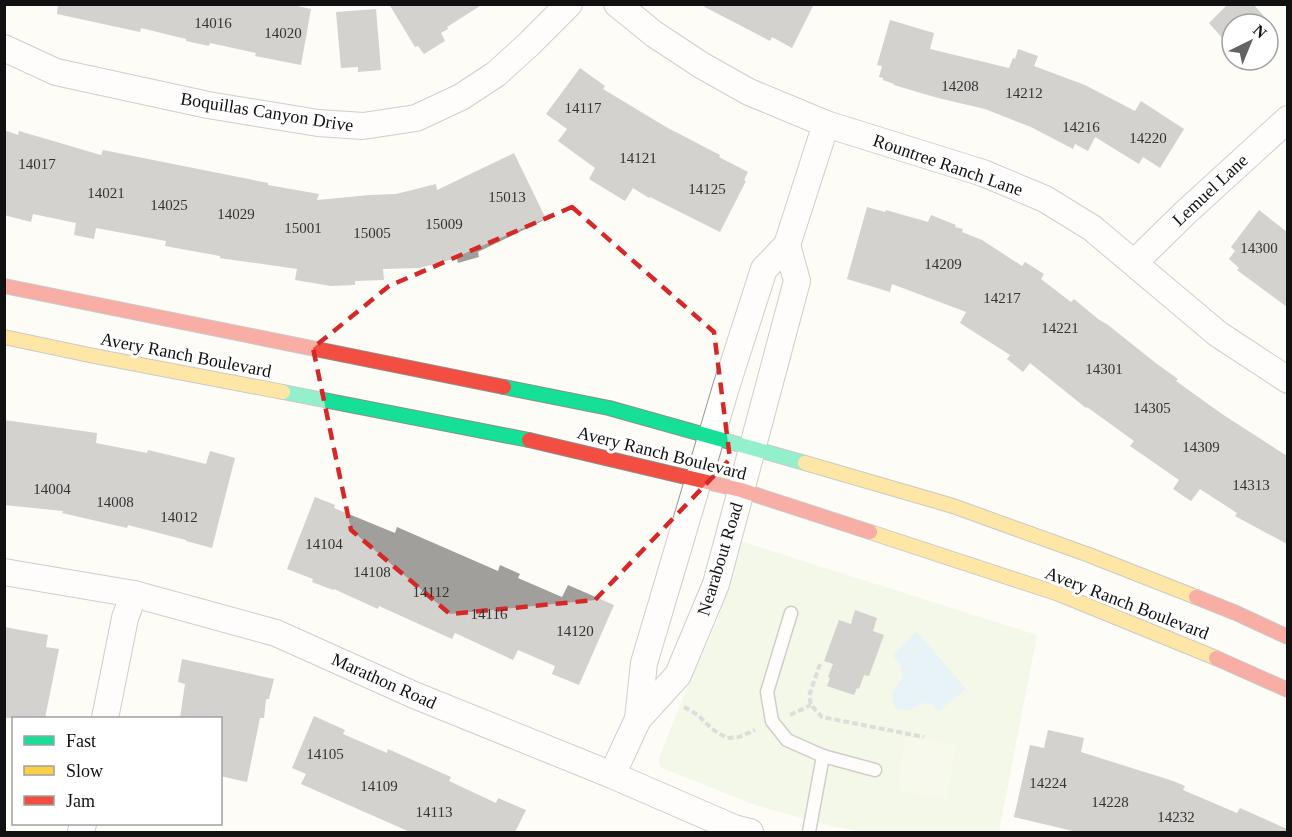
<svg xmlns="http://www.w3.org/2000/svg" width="1292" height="837" font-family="'Times New Roman',serif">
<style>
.green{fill:#e7f3d7}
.pitch{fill:#f0f6e1}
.water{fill:#cde8f7}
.building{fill:#a19f9c}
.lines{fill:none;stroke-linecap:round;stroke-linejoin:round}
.lane-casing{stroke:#979795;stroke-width:15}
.street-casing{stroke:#979795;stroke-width:28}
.fast-casing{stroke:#8e8d8b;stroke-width:16}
.slow-casing{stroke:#8e8d8b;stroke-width:16}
.jam-casing{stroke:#8e8d8b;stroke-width:16}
.path{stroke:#b9b9b8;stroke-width:4;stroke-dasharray:6 3;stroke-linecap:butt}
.lane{stroke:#fffffe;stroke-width:12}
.street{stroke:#fffffe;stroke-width:26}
.fast{stroke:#16e098;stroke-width:14}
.slow{stroke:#ffcf43;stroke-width:14}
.jam{stroke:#f24e42;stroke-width:14}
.marked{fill:none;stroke:#d62828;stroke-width:4.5;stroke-dasharray:12 8;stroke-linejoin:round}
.labels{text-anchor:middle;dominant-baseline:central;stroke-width:6;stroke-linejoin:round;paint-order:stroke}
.number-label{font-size:15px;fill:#353434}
.street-label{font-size:18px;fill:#111;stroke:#fff}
</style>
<rect width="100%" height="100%" fill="#fdfcf7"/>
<polygon class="green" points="740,541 1037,635 999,832 863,832 831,826 758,806 660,767 659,758 679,707 718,619"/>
<polygon class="pitch" points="905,737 956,745 947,799 897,790"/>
<polygon class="water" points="917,632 966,689 939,711 932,704 922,703 908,711 895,708 892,693 902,679 901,665 892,655"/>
<g class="building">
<polygon points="58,4 288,4 311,9 301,65 255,56 256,53 210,43 209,46 186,41 186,39 141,28 140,32 57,14"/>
<polygon points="389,4 483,4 447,27 448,29 441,33 445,41 424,54 418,46 415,47"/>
<polygon points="699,4 814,4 792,48 772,37 770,41"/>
<polygon points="1228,4 1253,4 1273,26 1268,30 1275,38 1268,45 1268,24 1232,24 1232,49 1209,23"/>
<polygon points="376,9 381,70 358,72 358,67 341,68 336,12"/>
<polygon points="890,20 934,33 930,49 1009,68 1013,58 1015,59 1018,49 1038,56 1034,66 1085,85 1135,111 1141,101 1184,129 1160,168 1143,157 1139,164 1095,137 1088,151 1075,144 1073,149 1031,127 985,109 938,98 894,85 894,84 883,80 883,78 879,77 882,66 877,65"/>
<polygon points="580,68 605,86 603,89 666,127 720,155 719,157 748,172 744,180 746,181 720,232 650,197 649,198 633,188 625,201 589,179 595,168 558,141 567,129 546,114"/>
<polygon points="4,130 18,135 19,131 101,155 103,150 268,183 268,185 319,194 317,200 370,195 396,194 436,184 437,190 514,153 546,219 478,252 479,257 458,263 457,258 419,268 383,269 384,280 355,281 355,285 331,286 295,280 297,269 220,258 220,256 165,246 166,241 96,228 94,239 74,235 76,223 33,214 31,222 4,215"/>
<polygon points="867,207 885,212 886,210 928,222 931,215 956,225 955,227 963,229 962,232 982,240 1022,266 1025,262 1044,274 1041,279 1071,302 1074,299 1098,319 1108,325 1157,364 1178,379 1176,381 1222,414 1287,456 1287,544 1235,516 1237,513 1200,489 1191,501 1173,489 1179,480 1130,446 1134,441 1087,407 1086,408 1030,363 1023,372 1007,359 1010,355 960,323 966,312 892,284 890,292 847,279"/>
<polygon points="1259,210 1287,232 1287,307 1237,270 1239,268 1229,259 1235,251 1231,247"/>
<polygon points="4,420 97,433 96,443 147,453 148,450 206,464 210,451 235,458 212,548 186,541 186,540 128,525 127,528 62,513 63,511 4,505"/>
<polygon points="315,497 335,505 334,508 395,533 397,527 498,571 500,565 520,574 518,578 562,597 568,585 614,605 579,685 552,674 555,666 518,650 513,660 455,633 452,639 379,606 378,609 334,589 333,590 312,582 313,579 287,569"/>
<polygon points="855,610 877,618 873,631 884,635 869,676 864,675 859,689 857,688 854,695 827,686 830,678 828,677 833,664 824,661 839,620 851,624"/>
<polygon points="4,627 48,635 46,647 59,649 45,718 4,718"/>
<polygon points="182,659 274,679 269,699 266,699 264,718 260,718 247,782 220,776 220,718 180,718 185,684 178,682"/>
<polygon points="314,716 345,730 343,734 387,753 388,749 451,777 449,781 496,803 498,798 526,810 515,832 410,832 301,784 306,774 292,768"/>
<polygon points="1048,730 1084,738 1081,752 1173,781 1185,786 1183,790 1237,813 1240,808 1287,829 1287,832 1077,832 1014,817 1030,745 1044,748"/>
</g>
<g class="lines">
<g class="lane-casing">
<g id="lane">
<polyline points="791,613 767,692 772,721 787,740 823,756 875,770"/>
<polyline points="809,832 823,756"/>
</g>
</g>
<g class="street-casing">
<g id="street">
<polyline points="617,4 654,34 701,65 749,92 826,124 983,173 1045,199 1092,228 1218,334 1288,380"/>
<polyline points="4,48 56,72 208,105 318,123 363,126 416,118 461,97 496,74 528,45 569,4"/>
<polyline points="1135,262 1185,213 1288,119"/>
<polyline points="4,572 134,594 276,633 414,695 612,775 734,828 750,832"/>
<polyline points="105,718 125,618 134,594"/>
<polyline points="638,719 644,663 727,384 764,269 787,245 826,124"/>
<polyline points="612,775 638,719 678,675 716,584 797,281 787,245"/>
<polyline points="81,832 83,824"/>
</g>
</g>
<g class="fast-casing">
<g id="fast">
<polyline points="504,387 609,408 805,463"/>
<polyline points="283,392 529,440"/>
</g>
</g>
<g class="slow-casing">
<g id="slow">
<polyline points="4,337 94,356 283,392"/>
<polyline points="805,463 953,506 1089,555 1196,597"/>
<polyline points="870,532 1059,594 1216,658"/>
</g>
</g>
<g class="jam-casing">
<g id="jam">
<polyline points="4,286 504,387"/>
<polyline points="529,440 741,490 870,532"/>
<polyline points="1196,597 1236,613 1288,637"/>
<polyline points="1216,658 1288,690"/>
</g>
</g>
<g class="path">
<polyline points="820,664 809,696 811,705 822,717 924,737"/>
<polyline points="684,707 698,715 712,729 727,738 739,737 755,730"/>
<polyline points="790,715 811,705"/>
</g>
<use href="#lane" class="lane"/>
<use href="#street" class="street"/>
<use href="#fast" class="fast"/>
<use href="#slow" class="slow"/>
<use href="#jam" class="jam"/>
</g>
<path d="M0 0H1292V837H0ZM572,207L714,332L730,459L595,600L450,614L351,530L313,348L389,286Z" fill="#fdfcf7" fill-opacity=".55" fill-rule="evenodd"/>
<path class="marked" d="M572,207L714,332L730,459L595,600L450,614L351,530L313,348L389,286Z"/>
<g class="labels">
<g class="number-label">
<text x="213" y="23">14016</text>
<text x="283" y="33">14020</text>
<text x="960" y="86">14208</text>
<text x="1024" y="93">14212</text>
<text x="583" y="108">14117</text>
<text x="1081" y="127">14216</text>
<text x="1148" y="138">14220</text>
<text x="638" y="158">14121</text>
<text x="37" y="164">14017</text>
<text x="707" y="189">14125</text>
<text x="106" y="193">14021</text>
<text x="507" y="197">15013</text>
<text x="169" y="205">14025</text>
<text x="236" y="214">14029</text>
<text x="444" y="224">15009</text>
<text x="303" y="228">15001</text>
<text x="372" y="233">15005</text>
<text x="1259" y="248">14300</text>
<text x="943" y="264">14209</text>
<text x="1002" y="298">14217</text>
<text x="1060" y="328">14221</text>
<text x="1104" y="369">14301</text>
<text x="1152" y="408">14305</text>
<text x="1201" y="447">14309</text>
<text x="1251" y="485">14313</text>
<text x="52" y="489">14004</text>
<text x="115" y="502">14008</text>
<text x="179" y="517">14012</text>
<text x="324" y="544">14104</text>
<text x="372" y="572">14108</text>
<text x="431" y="592">14112</text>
<text x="489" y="614">14116</text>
<text x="575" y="631">14120</text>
<text x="325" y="754">14105</text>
<text x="1048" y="783">14224</text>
<text x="379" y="786">14109</text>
<text x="1110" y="802">14228</text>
<text x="434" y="812">14113</text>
<text x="1176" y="817">14232</text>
</g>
<g class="street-label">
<text transform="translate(267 112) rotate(9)">Boquillas Canyon Drive</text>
<text transform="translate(948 165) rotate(19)">Rountree Ranch Lane</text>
<text transform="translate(1210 190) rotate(-43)">Lemuel Lane</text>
<text transform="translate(186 355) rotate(11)">Avery Ranch Boulevard</text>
<text transform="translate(662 453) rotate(14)">Avery Ranch Boulevard</text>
<text transform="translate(720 559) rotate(-73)">Nearabout Road</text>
<text transform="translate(1127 603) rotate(21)">Avery Ranch Boulevard</text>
<text transform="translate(384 681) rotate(24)">Marathon Road</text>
</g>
</g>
<rect width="1292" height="837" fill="none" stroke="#111111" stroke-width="12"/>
<rect x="12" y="717" width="210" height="108" fill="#ffffff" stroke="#a0a0a0" stroke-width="1.5"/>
<rect x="24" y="736" width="30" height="9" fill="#16e098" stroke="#a0a0a0" stroke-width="1.5"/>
<text x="66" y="747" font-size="18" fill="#111111">Fast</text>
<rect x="24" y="766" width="30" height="9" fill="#ffcf43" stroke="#a0a0a0" stroke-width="1.5"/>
<text x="66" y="777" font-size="18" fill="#111111">Slow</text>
<rect x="24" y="796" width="30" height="9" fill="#f24e42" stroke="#a0a0a0" stroke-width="1.5"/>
<text x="66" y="807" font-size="18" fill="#111111">Jam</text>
<g transform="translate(1250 42) rotate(43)"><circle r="28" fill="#ffffff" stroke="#a0a0a0" stroke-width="1.5"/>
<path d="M0-4.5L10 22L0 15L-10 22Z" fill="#646362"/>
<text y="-9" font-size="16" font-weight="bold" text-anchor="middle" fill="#111111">N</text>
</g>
</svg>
